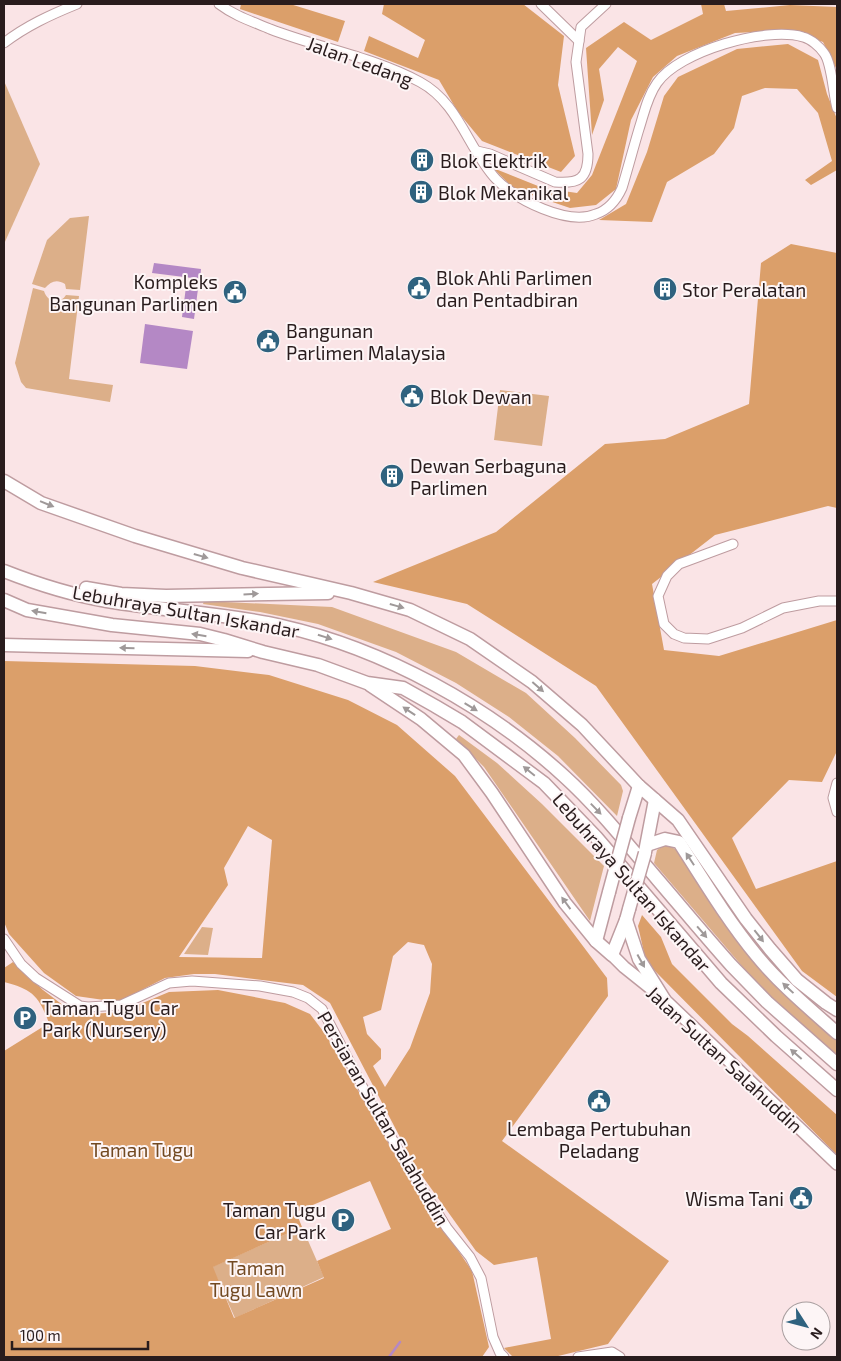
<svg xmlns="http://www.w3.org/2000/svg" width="841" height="1361" font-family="'Exo 2',sans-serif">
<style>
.green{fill:#dcaf89}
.forest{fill:#db9f6a;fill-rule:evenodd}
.water{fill:#b488c5}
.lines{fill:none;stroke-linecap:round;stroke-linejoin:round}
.stream{stroke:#b488c5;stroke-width:2.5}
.street-casing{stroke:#be9ca0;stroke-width:11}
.secondary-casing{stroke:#be9ca0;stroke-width:14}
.primary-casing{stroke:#be9ca0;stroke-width:15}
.street{stroke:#fff;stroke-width:9}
.secondary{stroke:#fff;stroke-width:11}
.primary{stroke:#fff;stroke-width:12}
.primary-bridge-casing{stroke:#be9ca0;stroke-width:15;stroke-linecap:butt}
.primary-bridge{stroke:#fff;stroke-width:12}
.oneway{fill:#9f9999}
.labels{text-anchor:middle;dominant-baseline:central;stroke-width:4;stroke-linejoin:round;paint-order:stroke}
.street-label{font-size:19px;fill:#291c1d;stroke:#fdf5f6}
.poi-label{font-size:19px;fill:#291c1d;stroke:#fdf5f6;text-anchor:start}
.park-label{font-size:19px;fill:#724921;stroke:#fdf5f6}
</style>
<rect width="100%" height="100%" fill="#fae4e6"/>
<g class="green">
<polygon points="4,81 40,164 4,244"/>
<path d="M89,216L80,290L66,289L65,284C57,279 51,281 45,288L32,284L47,240L70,218Z"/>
<path d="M33,288L44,291C47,302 60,305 66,295L79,296L69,379L113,385L110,402L26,388L21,382L15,363Z"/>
<polygon points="500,390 549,396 542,446 494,440"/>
<polygon points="204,601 332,607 456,652 526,693 575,738 621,785 623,791 617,816 558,756 509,717 456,683 396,652 318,624 260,612 203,604"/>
<polygon points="459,735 497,763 542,804 604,866 590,921 484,767 456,739"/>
<polygon points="663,846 670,846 678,851 727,924 837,1039 837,1057 759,986 654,863 657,850"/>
<polygon points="202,927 213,928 208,955 184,954"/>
<polygon points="302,1227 324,1277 235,1318 212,1267"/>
</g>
<g class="forest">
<polygon points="241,4 290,4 345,21 338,42 240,9"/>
<polygon points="384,4 523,4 564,36 558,85 575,156 561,172 482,141 458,112 439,80 364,51 369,36 418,58 425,40 382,14"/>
<polygon points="701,4 724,4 726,11 790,5 837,7 837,70 823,42 790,30 735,33 677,56 653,77 631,120 616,189 596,205 570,208 514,189 493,168 543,188 577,193 592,175 637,61 618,47 599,69 604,100 592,135 586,48 624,22 651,40 703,14"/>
<polygon points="788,44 818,60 827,94 837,119 837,170 811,185 805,180 832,161 818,113 797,89 765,88 742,96 734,128 714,154 667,182 652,222 599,220 626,204 647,152 664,96 678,77 737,49"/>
<polygon points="791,244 837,253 837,508 828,506 715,535 652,584 664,650 719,656 837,620 837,751 822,782 789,780 732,838 756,889 837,861 837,997 802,971 596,686 467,604 373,582 496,532 605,444 665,439 749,404 761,263"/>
<path d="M4,661L195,666L269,675L348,700L397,725L455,776L607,978L608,996L502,1141L669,1261L608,1344L554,1357H513L504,1348L551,1339L537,1257L494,1265L476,1251L415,1166L330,1003L303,985L215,974H194L165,978L118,1002L76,996L44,973L9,934L4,922ZM248,826L272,840L262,958L179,957L228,885L224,868ZM408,942L424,945L432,964L430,993L410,1048L385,1087L373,1066L381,1059V1049L367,1034L363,1017L381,1010L393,956Z"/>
<polygon points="642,915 661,937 672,964 732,1024 748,1036 837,1115 837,1155 653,969 645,957 638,926"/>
<path d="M13,962L43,990L76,1015L121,1012L169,992L218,990L285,1003L310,1014L326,1035L404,1170L472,1271L489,1347L482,1357H4V1051L49,1023C39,996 32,989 4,982V968ZM370,1181L391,1229L317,1261L324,1278L234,1318L213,1267L302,1227L296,1212Z"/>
</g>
<g class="water">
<polygon points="154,263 201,269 200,279 152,273"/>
<polygon points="186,287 198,289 194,319 182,317"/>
<polygon points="145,324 193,331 187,369 140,363"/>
</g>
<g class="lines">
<polyline class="stream" points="389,1357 400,1342"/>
<g class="street-casing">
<g id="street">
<path d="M219,4C235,16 251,21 270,29C319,48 373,57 420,82C459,103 468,149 496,179C516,200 568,226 596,214C608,210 617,199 622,188C628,168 633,149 639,129C644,114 647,97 657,83C679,51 766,26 803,37C811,39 820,47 824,53C832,63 833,94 837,108"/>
<polyline points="541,4 579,41"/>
<path d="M4,43C26,26 50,15 77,4"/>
<path d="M477,151L490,154L555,182C579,184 588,179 588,154L576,62L581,27L606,4"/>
<polyline points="733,544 679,564 667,576 658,596 664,624 674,634 684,638 708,639 742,628 783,608 819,601 837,601"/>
<polyline points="837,783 833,798 837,812"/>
<polyline points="4,939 21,964 36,978 80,1006 88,1007 121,1005 169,983 192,981 260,986 293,992 308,998 322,1009 370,1101 411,1171 447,1228 470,1257 481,1278 493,1337 500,1353 504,1357"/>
<polyline points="578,1357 612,1352 620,1357"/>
</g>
</g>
<g class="secondary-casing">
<polyline id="secondary" points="612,955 624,967 664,999 837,1164"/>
</g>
<g class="primary-casing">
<g id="primary">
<polyline points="4,481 41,503 135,536 242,568 351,593 410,610 470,639 532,682 582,725 639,786 678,820 746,919 770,949 797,980 826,1003 837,1010"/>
<path d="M4,571C37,584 72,595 107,601C165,611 225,613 282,626C384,649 489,707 565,777C599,808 628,845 658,880C682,908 706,937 731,965L767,1002L837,1064"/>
<polyline points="86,588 121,594 166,596 328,593"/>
<polyline points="4,600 27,610 112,625 200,634 224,640 263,652 318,665 367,683 403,688 435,706 462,722 544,783 596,837 721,983 776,1036 837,1090"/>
<polyline points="4,645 248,651"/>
<polyline points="370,685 421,719 464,755 492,793 565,903 596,941 612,955 626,920 629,909"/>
<polyline points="629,818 639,786"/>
<path d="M647,845L665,839L679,842C704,881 728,921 757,956C780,984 810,1009 837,1033"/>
<polyline points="645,852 655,800"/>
<polyline points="626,920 639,959 664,999"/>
<polyline points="596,941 609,892"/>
</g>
</g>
<use href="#street" class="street"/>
<use href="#secondary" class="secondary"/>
<use href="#primary" class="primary"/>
<g class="primary-bridge-casing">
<g id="primary-bridge">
<polyline points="609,892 629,818"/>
<polyline points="629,909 645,853"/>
</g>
</g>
<use href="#primary-bridge" class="primary-bridge"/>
</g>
<defs><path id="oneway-solid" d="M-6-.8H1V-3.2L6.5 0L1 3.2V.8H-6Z" transform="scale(1.25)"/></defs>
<g class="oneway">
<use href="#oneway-solid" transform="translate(47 504) rotate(22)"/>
<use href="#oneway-solid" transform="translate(201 556) rotate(16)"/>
<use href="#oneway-solid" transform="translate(251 594) rotate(-3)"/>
<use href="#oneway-solid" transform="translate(397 606) rotate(16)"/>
<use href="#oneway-solid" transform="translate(39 612) rotate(-170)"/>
<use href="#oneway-solid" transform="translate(199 635) rotate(-171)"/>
<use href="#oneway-solid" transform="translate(325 637) rotate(18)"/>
<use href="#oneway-solid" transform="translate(127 648) rotate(-179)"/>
<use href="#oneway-solid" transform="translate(538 687) rotate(41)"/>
<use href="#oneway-solid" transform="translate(471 707) rotate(31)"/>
<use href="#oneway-solid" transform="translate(409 711) rotate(-146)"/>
<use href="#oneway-solid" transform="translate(529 771) rotate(-141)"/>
<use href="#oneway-solid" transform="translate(596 809) rotate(46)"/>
<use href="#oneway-solid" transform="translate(690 859) rotate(-123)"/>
<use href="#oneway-solid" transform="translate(566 903) rotate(-126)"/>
<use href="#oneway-solid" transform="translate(702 932) rotate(49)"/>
<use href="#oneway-solid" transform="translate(759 936) rotate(52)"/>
<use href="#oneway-solid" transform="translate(641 961) rotate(61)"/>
<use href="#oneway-solid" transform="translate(788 988) rotate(-137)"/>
<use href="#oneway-solid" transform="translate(796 1054) rotate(-139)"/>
</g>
<defs>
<g id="building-disc" transform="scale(1.25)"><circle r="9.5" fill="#2f627f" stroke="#fdf5f6"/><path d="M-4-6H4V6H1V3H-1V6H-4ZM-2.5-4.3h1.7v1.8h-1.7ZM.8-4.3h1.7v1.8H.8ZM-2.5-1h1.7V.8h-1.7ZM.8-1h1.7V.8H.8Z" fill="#fff"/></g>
<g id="civic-disc" transform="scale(1.25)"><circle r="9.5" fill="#2f627f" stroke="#fdf5f6"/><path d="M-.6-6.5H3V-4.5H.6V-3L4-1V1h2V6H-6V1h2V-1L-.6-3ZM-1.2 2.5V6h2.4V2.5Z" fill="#fff"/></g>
<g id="parking-disc" transform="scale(1.25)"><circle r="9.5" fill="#2f627f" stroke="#fdf5f6"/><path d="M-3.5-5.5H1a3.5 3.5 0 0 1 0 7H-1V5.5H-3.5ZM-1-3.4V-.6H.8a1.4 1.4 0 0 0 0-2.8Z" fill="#fff"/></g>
</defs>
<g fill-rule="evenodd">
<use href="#building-disc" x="422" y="160"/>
<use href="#building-disc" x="421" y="192"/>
<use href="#civic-disc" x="419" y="288"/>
<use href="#building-disc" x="665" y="289"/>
<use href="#civic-disc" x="235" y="292"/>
<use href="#civic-disc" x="268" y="341"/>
<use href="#civic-disc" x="412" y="396"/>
<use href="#building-disc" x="392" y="476"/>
<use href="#parking-disc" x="25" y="1018"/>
<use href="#civic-disc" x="599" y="1101"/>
<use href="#civic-disc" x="801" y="1198"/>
<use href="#parking-disc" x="343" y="1220"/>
</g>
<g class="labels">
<g class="street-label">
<text transform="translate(360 61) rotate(20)">Jalan Ledang</text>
<text transform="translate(186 611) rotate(10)">Lebuhraya Sultan Iskandar</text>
<text transform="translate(632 882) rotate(49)">Lebuhraya Sultan Iskandar</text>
<text transform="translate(725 1059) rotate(43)">Jalan Sultan Salahuddin</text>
<text transform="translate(384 1118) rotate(60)">Persiaran Sultan Salahuddin</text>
</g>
<g class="poi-label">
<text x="440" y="160">Blok Elektrik</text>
<text x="438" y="192">Blok Mekanikal</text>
<text x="436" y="277">Blok Ahli Parlimen<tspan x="436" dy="22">dan Pentadbiran</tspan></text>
<text x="218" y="281" text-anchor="end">Kompleks<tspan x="218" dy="22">Bangunan Parlimen</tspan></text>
<text x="682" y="289">Stor Peralatan</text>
<text x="286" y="330">Bangunan<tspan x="286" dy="22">Parlimen Malaysia</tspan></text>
<text x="430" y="396">Blok Dewan</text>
<text x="410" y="465">Dewan Serbaguna<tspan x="410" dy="22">Parlimen</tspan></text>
<text x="42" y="1007">Taman Tugu Car<tspan x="42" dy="22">Park (Nursery)</tspan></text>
<text x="599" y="1128" text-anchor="middle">Lembaga Pertubuhan<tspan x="599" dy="22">Peladang</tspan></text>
<text x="784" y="1198" text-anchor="end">Wisma Tani</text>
<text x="326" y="1209" text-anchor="end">Taman Tugu<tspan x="326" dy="22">Car Park</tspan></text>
</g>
<g class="park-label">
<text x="142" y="1149">Taman Tugu</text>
<text x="256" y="1267">Taman<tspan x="256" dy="22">Tugu Lawn</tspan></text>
</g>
</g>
<rect width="841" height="1361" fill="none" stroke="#291c1d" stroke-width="10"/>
<g transform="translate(806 1326) rotate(126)"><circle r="24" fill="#fdf5f6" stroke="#a89e9f"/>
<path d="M0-4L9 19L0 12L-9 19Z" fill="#2f627f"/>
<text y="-8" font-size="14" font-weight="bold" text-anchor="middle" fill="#291c1d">N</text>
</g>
<path d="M12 1341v8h136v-8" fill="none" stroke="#291c1d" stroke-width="2.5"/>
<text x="20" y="1341" font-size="15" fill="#291c1d" stroke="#fdf5f6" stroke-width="4" paint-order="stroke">100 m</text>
</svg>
